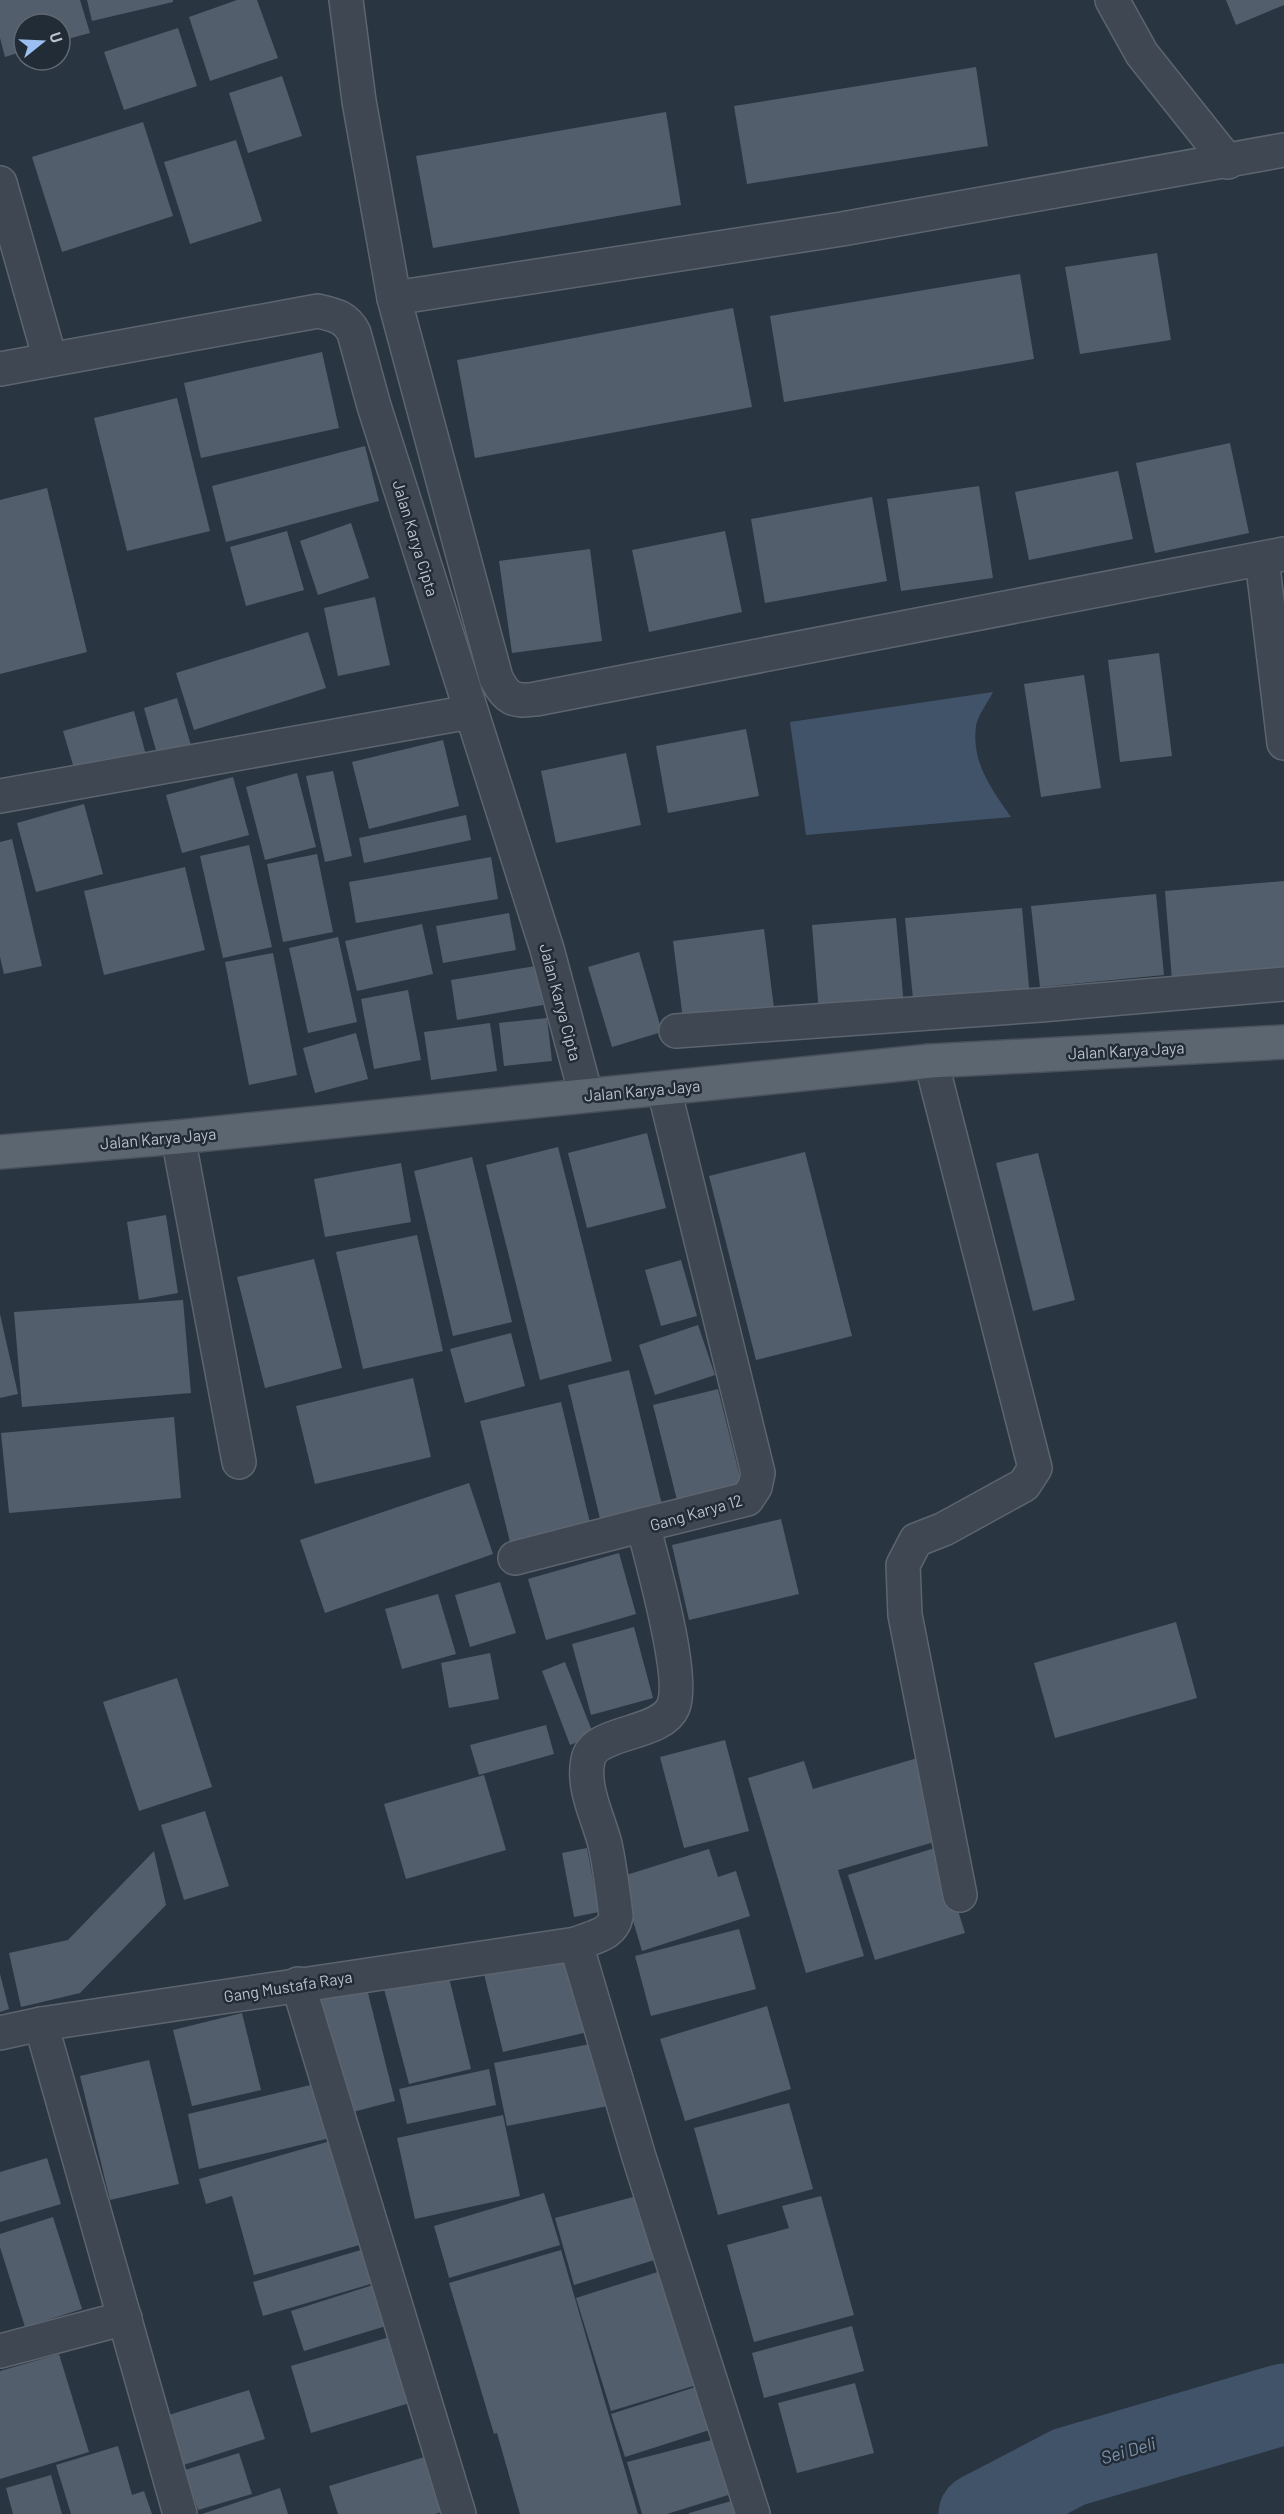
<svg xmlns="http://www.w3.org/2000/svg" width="1284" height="2514" font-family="Barlow,sans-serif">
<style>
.water{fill:#415369}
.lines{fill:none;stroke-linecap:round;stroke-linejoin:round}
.river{stroke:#415369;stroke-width:81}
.building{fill:#535e6c}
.minor-casing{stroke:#5c656f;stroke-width:36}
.major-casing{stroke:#48505b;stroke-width:36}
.minor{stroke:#3e4752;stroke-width:33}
.major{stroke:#5c6671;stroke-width:33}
.labels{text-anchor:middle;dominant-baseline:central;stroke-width:5;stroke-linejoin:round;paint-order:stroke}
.street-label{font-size:16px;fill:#bbc2cb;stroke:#222c37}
.water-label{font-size:18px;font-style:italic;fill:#7f94ab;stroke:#222c37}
</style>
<rect width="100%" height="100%" fill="#2a3542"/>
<path class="water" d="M993,692C988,702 978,715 976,726C971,762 992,790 1011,817L806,835L790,722Z"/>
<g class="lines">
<polyline class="river" points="979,2514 1069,2467 1284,2404"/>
</g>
<g class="building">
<polygon points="0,0 80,0 90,33 60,41 60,24 24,24 24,51 5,57 0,38"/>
<polygon points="87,0 173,0 173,2 92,21"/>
<polygon points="237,0 257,0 278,58 210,81 189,17"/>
<polygon points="1226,0 1284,0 1284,5 1236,25"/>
<polygon points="178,28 197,86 124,110 104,52"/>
<polygon points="976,67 988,146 747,184 734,106"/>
<polygon points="282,76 302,136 248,153 229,93"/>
<polygon points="666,112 681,205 433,248 416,156"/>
<polygon points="143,122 173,216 62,252 32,157"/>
<polygon points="236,140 262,221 190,244 164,162"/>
<polygon points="1157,253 1171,340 1080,354 1065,267"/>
<polygon points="1020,274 1034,359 784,402 770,316"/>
<polygon points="733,308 752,407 475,458 457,360"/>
<polygon points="322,352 339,428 201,458 184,383"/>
<polygon points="177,398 210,531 127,551 94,418"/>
<polygon points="1230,443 1249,533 1155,553 1136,463"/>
<polygon points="365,446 379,501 226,542 212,486"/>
<polygon points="1118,471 1133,539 1029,560 1015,492"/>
<polygon points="979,486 993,578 901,591 887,499"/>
<polygon points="47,488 87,652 0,674 0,500"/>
<polygon points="872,497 887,581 765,603 751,519"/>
<polygon points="351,523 369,578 318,595 300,541"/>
<polygon points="287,531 304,590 246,606 230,547"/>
<polygon points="725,531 742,612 649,632 632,550"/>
<polygon points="590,549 602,641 512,653 499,561"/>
<polygon points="375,597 390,665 338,676 324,608"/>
<polygon points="308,632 326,688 194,730 176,673"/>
<polygon points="1159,653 1172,756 1120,762 1108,660"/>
<polygon points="1084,675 1101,788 1041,797 1024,684"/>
<polygon points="177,698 193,752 159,761 144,708"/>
<polygon points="134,711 146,755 76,775 63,731"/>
<polygon points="746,729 759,796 668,813 656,746"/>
<polygon points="443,740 459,806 369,829 352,762"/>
<polygon points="626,753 641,825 556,843 541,771"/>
<polygon points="333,771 352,856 325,862 306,776"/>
<polygon points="297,773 316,847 265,860 246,787"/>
<polygon points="233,777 249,835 182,853 166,795"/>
<polygon points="84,804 103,874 36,892 17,823"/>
<polygon points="466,815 471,840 364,863 359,838"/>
<polygon points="12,839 42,966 4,974 0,957 0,842"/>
<polygon points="249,845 272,947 223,958 200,856"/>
<polygon points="317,854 333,932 283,942 267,864"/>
<polygon points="491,857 498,899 356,923 349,882"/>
<polygon points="185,867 205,950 104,975 84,891"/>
<polygon points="1284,881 1284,970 1172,980 1165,891"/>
<polygon points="1156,894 1164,975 1040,987 1031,906"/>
<polygon points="1022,908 1030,998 914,1009 905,918"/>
<polygon points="509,913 516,950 443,963 436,926"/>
<polygon points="896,918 904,1006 819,1013 812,925"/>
<polygon points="422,924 433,974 357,991 345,941"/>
<polygon points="764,929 775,1016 684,1027 673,941"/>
<polygon points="338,937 357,1022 308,1033 289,948"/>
<polygon points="639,952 662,1032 612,1047 588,967"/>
<polygon points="273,953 297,1075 249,1085 225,962"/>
<polygon points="536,966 543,1005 457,1020 451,980"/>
<polygon points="408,990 421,1060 374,1069 361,999"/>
<polygon points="547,1018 552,1061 504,1066 499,1023"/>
<polygon points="490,1023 497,1071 431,1080 424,1032"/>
<polygon points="356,1033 368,1079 315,1093 303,1048"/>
<polygon points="647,1133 666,1208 587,1228 568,1153"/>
<polygon points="558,1147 612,1361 540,1380 486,1165"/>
<polygon points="805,1152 852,1336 756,1360 709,1176"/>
<polygon points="1038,1153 1075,1300 1033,1311 996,1163"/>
<polygon points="472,1157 512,1322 453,1336 414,1171"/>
<polygon points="401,1163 411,1222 325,1237 314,1179"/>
<polygon points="166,1215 178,1293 139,1300 127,1222"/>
<polygon points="417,1235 443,1351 363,1369 336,1252"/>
<polygon points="314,1259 342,1368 265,1388 237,1277"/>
<polygon points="681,1260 697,1316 661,1326 645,1270"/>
<polygon points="183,1300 191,1393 22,1407 14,1312"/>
<polygon points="0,1314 18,1394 0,1398"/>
<polygon points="698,1325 715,1375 655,1395 639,1345"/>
<polygon points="511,1333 525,1386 465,1403 450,1349"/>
<polygon points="629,1370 663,1509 601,1523 568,1385"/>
<polygon points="413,1378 431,1457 315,1484 296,1406"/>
<polygon points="718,1389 744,1493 679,1508 653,1405"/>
<polygon points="561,1402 591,1527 511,1546 480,1421"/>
<polygon points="174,1417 181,1498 9,1513 1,1433"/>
<polygon points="469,1483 493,1554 325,1613 300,1540"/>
<polygon points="781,1519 799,1594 689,1620 672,1545"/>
<polygon points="619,1553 636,1614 546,1640 528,1579"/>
<polygon points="500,1582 516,1633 470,1647 455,1595"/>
<polygon points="438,1594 456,1654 402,1669 385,1609"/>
<polygon points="1176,1622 1197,1698 1055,1738 1034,1663"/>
<polygon points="634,1627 653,1698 591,1715 572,1644"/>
<polygon points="490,1653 499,1699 449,1708 441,1663"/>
<polygon points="565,1662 594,1736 570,1745 542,1671"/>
<polygon points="177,1678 212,1787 139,1811 103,1702"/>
<polygon points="546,1725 554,1754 479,1775 470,1745"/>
<polygon points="725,1740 749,1831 684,1848 660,1757"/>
<polygon points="924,1756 948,1838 838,1870 864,1956 806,1973 748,1778 804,1761 813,1789"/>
<polygon points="484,1775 506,1850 406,1879 384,1804"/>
<polygon points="205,1811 229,1886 184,1900 161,1825"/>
<polygon points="938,1847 965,1933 875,1960 848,1875"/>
<polygon points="587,1848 599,1912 574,1917 562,1853"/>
<polygon points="709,1849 718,1877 736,1871 750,1916 642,1951 620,1877"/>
<polygon points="154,1851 166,1905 80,1993 21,2007 9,1953 68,1940"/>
<polygon points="739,1929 756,1989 651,2016 635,1956"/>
<polygon points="573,1952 592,2031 503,2052 484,1974"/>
<polygon points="447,1969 471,2069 409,2084 383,1985"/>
<polygon points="0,1974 9,2009 0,2012"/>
<polygon points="365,1981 395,2101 349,2113 319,1993"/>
<polygon points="767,2006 791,2089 685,2121 660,2039"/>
<polygon points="242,2013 261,2090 192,2106 173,2030"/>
<polygon points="595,2043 608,2106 507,2126 494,2063"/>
<polygon points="149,2060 179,2184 110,2200 80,2076"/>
<polygon points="489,2069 496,2105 407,2124 399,2089"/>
<polygon points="319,2083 334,2137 199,2169 188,2114"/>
<polygon points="789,2103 813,2189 718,2215 694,2128"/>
<polygon points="503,2115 520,2196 415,2219 397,2138"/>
<polygon points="334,2140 363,2244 254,2275 232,2196 206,2204 199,2179"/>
<polygon points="47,2158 61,2204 0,2222 0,2172"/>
<polygon points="544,2193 560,2245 449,2278 434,2226"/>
<polygon points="644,2194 664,2257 574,2285 555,2218"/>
<polygon points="821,2196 854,2315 754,2342 727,2245 789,2228 782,2206"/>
<polygon points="53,2217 82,2309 25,2327 0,2247 0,2234"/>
<polygon points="364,2249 374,2283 263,2316 253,2282"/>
<polygon points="561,2250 605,2402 638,2514 520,2514 497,2433 494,2434 449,2283"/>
<polygon points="667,2269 703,2383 611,2411 576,2298"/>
<polygon points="373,2285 386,2326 304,2351 291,2311"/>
<polygon points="852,2326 864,2371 764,2398 752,2353"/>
<polygon points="393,2336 413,2402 311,2433 291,2366"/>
<polygon points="59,2354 89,2452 0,2479 0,2371"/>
<polygon points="708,2383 722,2426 625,2457 611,2414"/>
<polygon points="855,2383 874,2453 797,2473 778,2403"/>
<polygon points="249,2390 265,2439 174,2468 159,2418"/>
<polygon points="719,2438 738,2492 667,2514 642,2514 627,2462"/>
<polygon points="118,2446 132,2495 144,2491 152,2514 71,2514 56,2465"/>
<polygon points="239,2453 252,2494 198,2510 185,2470"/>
<polygon points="431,2455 448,2510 435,2514 338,2514 329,2486"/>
<polygon points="51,2475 62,2514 13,2514 6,2488"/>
<polygon points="280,2488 288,2514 202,2514"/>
<polygon points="735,2500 739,2514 689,2514 689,2513"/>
</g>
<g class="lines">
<g class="minor-casing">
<g id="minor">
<path d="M346,0L359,101L394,298L496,678C507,699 513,702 536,699L1284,554"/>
<polyline points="1112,0 1142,54 1228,162"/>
<polyline points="0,183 50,359"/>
<polyline points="394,298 842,229 1284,150"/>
<path d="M0,369L318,311C335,315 346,317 354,333L374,406L547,949L586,1095"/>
<polyline points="1262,559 1284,743"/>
<polyline points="0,796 470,712"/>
<polyline points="676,1031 1041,1005 1284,984"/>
<polyline points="931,1061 1035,1468 1024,1485 944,1529 916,1540 903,1565 905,1615 960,1895"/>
<polyline points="178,1137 239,1462"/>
<polyline points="515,1558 643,1525"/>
<polyline points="576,1944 639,2157 753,2514"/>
<polyline points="298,1984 459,2514"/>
<polyline points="41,2024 180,2514"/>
<path d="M0,2033L41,2024L576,1944C592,1937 613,1935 616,1916C613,1892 610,1867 605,1844C598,1817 582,1788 588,1760C593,1730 661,1736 673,1707C686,1678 652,1561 643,1525L747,1499L755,1487L758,1473L664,1089"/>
<polyline points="0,2351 125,2318"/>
</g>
</g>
<g class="major-casing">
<polyline id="major" points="0,1152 178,1137 931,1061 1284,1042"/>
</g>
<use href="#minor" class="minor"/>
<use href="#major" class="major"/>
</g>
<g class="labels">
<g class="street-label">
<text transform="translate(416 538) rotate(73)">Jalan Karya Cipta</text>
<text transform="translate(561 1002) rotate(75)">Jalan Karya Cipta</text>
<text transform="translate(1126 1050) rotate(-3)">Jalan Karya Jaya</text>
<text transform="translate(642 1090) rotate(-5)">Jalan Karya Jaya</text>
<text transform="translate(158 1138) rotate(-5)">Jalan Karya Jaya</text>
<text transform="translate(696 1512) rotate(-16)">Gang Karya 12</text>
<text transform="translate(288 1986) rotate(-9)">Gang Mustafa Raya</text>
</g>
<g class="water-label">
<text transform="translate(1128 2450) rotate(-16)">Sei Deli</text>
</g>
</g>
<g transform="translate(42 42) rotate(72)"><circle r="28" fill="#222c37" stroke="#5f6872" stroke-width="1.5"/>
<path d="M0-4.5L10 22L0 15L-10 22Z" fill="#9bbff0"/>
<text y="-9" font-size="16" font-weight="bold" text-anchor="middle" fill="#bbc2cb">U</text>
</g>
</svg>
